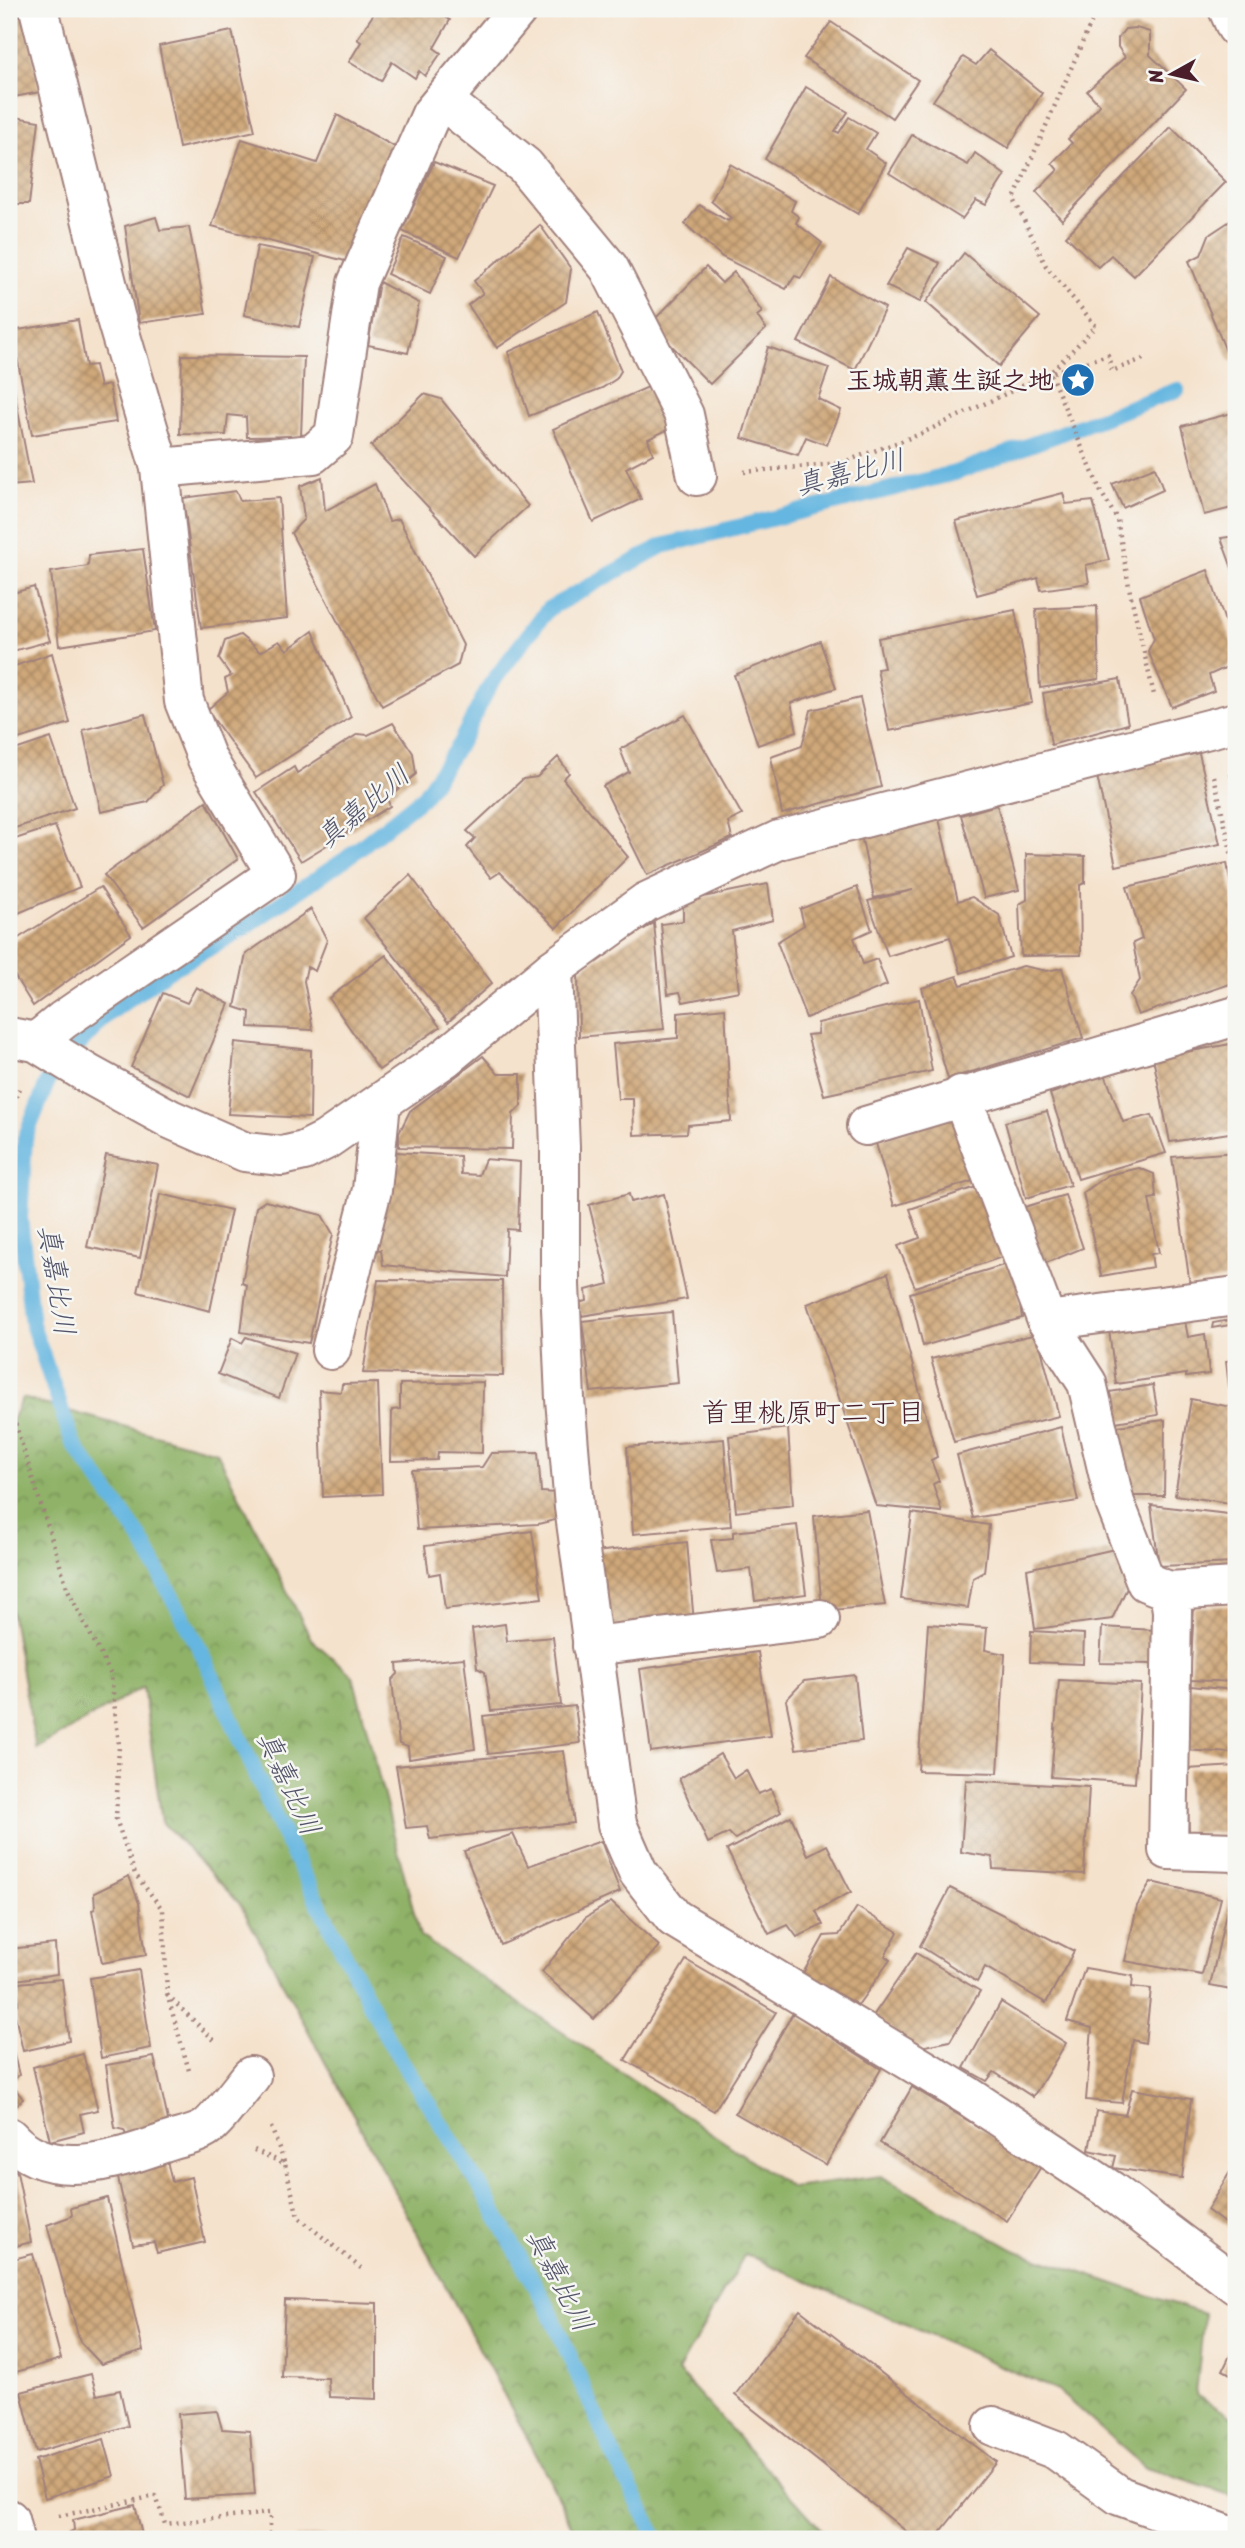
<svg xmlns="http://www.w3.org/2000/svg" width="1245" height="2548" font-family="Sriracha,'Klee One',sans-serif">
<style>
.forest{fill:url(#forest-crowns);stroke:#6c684a;stroke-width:2}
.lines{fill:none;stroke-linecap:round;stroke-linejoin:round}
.stream{stroke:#65b6e0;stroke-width:16}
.building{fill:url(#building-cross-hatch)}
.minor-casing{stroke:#a0807c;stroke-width:42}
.major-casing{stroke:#a0807c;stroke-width:42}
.path{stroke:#a0807c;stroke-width:4.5;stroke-dasharray:2 5;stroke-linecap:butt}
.minor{stroke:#fff;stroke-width:38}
.major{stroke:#fff;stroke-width:38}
.labels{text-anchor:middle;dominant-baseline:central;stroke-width:5;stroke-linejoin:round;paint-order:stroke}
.poi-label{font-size:26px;font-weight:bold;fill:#4a1f2b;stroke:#f6f6f2;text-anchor:end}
.water-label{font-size:28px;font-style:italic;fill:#53546a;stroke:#f6f6f2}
.neighbourhood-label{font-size:28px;fill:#4a1f2b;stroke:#f6f6f2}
</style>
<defs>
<pattern id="forest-crowns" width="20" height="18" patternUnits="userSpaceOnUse" patternTransform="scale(1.75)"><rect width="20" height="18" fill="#8fb268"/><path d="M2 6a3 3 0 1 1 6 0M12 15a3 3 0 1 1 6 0" fill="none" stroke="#779056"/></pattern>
<pattern id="building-cross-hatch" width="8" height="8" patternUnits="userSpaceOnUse" patternTransform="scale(1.75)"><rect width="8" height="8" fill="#cfa87a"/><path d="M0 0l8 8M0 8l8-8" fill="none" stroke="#aa8864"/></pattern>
</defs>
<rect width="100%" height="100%" fill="#f6f6f2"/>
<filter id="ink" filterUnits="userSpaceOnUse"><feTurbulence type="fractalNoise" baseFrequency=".0143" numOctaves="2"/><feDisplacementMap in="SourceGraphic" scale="14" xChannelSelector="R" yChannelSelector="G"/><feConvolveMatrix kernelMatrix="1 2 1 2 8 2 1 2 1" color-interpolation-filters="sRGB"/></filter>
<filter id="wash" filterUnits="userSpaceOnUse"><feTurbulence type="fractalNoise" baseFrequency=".00686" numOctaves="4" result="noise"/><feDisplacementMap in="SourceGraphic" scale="28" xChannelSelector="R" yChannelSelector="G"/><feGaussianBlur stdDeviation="1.57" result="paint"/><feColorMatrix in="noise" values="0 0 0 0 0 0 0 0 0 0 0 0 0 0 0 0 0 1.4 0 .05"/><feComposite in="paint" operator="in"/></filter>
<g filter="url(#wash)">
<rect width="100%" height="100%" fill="#f5e2cc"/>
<polygon class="forest" points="22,1398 217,1452 311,1639 353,1676 420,1936 792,2188 881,2176 1014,2250 1204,2314 1196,2395 1236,2420 1236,2497 1146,2468 1058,2391 745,2254 678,2371 830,2539 578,2539 544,2469 240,1904 162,1822 143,1687 36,1749 9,1601 9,1427"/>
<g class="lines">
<polyline class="stream" points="657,2539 612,2452 550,2312 483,2191 388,2039 281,1830 202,1653 141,1539 73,1443 32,1324 20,1218 25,1138 50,1076 107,1015 166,972 232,936 347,858 423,797 460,743 490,685 548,609 662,546 955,473 1177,390"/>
</g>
<g id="blocks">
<g class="building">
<polygon points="9,9 24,9 40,92 9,98"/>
<polygon points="377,9 432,9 450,20 434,48 441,53 425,76 419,71 415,78 392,62 381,81 349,62 361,42 357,39"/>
<polygon points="831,22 918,80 892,118 804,58"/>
<polygon points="1136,28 1150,32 1150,55 1186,89 1062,220 1036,192 1058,170 1052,163 1072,143 1068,139 1100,105 1087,91 1125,57 1118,47 1118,38 1125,29"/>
<polygon points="232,31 255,131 179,148 159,46"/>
<polygon points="989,50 1042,93 1008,148 933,101 963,57 976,65"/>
<polygon points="806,87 848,112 835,131 839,133 849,117 876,133 866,149 886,163 858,214 765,159"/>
<polygon points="337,115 395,147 349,262 212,226 242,139 317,163"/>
<polygon points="9,116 39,121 29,204 15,204 10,240"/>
<polygon points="1171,127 1226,182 1134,276 1111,255 1098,267 1066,236"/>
<polygon points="912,135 968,165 975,153 1005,175 986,205 976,200 962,219 889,173"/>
<polygon points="434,162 493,186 459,257 402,231"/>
<polygon points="730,164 795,201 791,211 799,217 796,223 822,243 801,278 795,276 786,289 722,257 685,224 699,205 728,221 731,218 711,201"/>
<polygon points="156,217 160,230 189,227 206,314 139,323 125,226"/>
<polygon points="1236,217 1236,362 1230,361 1189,261 1201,255 1209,235"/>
<polygon points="540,225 571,269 566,302 497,348 468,305 483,293 474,281"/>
<polygon points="404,237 447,256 430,294 387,274"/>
<polygon points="257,246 315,257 299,327 244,315"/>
<polygon points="908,248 940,263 920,302 886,286"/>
<polygon points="964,253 1040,317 999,366 926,302"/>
<polygon points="706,267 722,283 734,272 762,312 757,316 766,329 710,384 650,324"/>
<polygon points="831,277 885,308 855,370 798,342"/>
<polygon points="379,282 419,303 408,353 368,345"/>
<polygon points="598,312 621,371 616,379 602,388 529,416 508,352"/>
<polygon points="78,320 86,366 95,365 100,387 109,385 116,422 32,435 12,331"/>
<polygon points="768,347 829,368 818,399 841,410 827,445 806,437 798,455 742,438"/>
<polygon points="182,355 304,357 301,436 247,437 246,417 228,415 226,435 180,434"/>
<polygon points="9,364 32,484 9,486"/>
<polygon points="648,387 669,429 648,439 653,454 626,468 641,499 593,522 553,429"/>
<polygon points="424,394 441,399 528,506 474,556 371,446"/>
<polygon points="1236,412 1236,507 1204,515 1182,426"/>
<polygon points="1155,467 1163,490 1123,508 1112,484"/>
<polygon points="322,477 325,511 375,484 389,521 399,519 463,645 458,665 382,706 291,533 304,519 300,486"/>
<polygon points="236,491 240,501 279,498 287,618 201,628 183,498"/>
<polygon points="1063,493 1066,504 1093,501 1109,560 1086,565 1089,583 1041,590 1038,578 977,595 956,521"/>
<polygon points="1236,536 1236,579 1221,538"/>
<polygon points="143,549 155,631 59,646 51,572 88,566 89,555"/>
<polygon points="1208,570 1236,655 1236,663 1209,675 1214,691 1172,707 1148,651 1154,639 1140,596"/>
<polygon points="34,587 50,641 9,652 9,594"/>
<polygon points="1097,606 1099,679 1040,688 1036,609"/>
<polygon points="1015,610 1032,703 889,731 877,669 884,668 878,638"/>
<polygon points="313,631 351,717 256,778 207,710 228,692 225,679 231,676 219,659 225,641 240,635 260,652 279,641 287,650"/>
<polygon points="820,641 836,688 791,703 797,731 758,745 734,675"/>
<polygon points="52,653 70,723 9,742 9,668"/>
<polygon points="1120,679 1128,724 1051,745 1043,693"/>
<polygon points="860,698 881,787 782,814 771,757 802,746 811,710"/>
<polygon points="145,714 163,785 148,802 101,812 83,730"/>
<polygon points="685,715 742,815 728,822 732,838 647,875 603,786 629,772 620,749"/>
<polygon points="393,723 413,753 416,774 387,798 390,806 301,861 256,792 294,767 297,773 358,734 368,735"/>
<polygon points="51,738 75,808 9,830 9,752"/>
<polygon points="1199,753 1220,844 1116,866 1097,776"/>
<polygon points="558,757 569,773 563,779 628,857 556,928 500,872 491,878 467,847 475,838 467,831 523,779 537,777"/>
<polygon points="1236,774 1236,793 1230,775"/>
<polygon points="206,801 238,859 143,927 104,875"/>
<polygon points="997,805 1019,890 984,898 961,815"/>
<polygon points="939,819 958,901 972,897 999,915 1011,957 961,973 950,937 888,956 868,901 913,890 874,898 861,835"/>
<polygon points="55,826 80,887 9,917 9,841"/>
<polygon points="1026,854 1085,856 1085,883 1080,885 1081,955 1021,956 1019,904 1027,900"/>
<polygon points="1227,863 1236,915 1236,982 1138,1015 1130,995 1140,980 1133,943 1142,939 1127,887"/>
<polygon points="410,875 492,983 448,1022 364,918"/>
<polygon points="768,884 773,920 732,931 739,991 683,1002 680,992 668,994 661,924 683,921 683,901"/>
<polygon points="100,887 131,935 33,1006 9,967 9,944"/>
<polygon points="857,887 872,930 854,938 863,964 877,959 887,985 806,1018 777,942 804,925 800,909"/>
<polygon points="311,909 327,940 315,971 307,967 304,981 313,1030 249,1027 250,1012 235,1007 246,954"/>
<polygon points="654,923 664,1029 579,1037 578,971"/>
<polygon points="386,955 440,1027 379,1070 329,998"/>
<polygon points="1023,966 1047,971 1062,968 1083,1038 948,1079 922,988 957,976 961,985"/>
<polygon points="196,987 229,1004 190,1096 131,1067 163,993 187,1003"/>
<polygon points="919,999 932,1071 824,1095 807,1035 817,1034 818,1023"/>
<polygon points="725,1008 731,1121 688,1125 687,1133 634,1135 633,1099 618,1099 613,1044 678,1038 678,1013"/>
<polygon points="235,1042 311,1050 310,1118 228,1114"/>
<polygon points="1236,1043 1236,1132 1170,1142 1153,1058"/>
<polygon points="483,1056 498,1074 521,1074 521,1106 513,1114 512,1149 399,1147 399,1133 410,1111"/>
<polygon points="1105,1074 1123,1122 1152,1115 1166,1153 1078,1179 1050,1094"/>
<polygon points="1047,1111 1070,1185 1026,1198 1005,1122"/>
<polygon points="954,1116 976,1180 894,1206 875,1140"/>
<polygon points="396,1152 460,1156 461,1174 479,1175 485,1159 520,1162 518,1230 507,1229 505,1277 383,1265 381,1250 371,1249 387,1159"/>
<polygon points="1236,1152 1236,1277 1190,1285 1172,1157"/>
<polygon points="106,1155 158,1165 140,1258 87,1247"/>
<polygon points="1139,1168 1154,1174 1156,1198 1149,1199 1159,1253 1151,1254 1153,1267 1101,1276 1083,1193 1108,1175"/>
<polygon points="979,1186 1005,1256 915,1287 898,1246 920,1238 910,1209"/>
<polygon points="160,1194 231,1210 210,1311 138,1292"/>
<polygon points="629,1194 631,1202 664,1194 687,1299 581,1316 577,1303 587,1301 586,1290 609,1284 589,1205"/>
<polygon points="1065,1195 1083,1248 1041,1265 1018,1209"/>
<polygon points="265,1201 322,1215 333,1234 309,1343 241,1332 247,1285 242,1283 256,1207"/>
<polygon points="1024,1259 1019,1298 1022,1318 923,1346 910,1293"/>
<polygon points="888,1273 937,1457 931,1460 939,1481 933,1484 942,1512 876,1506 807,1304"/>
<polygon points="378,1280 502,1281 503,1376 363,1373"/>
<polygon points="672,1312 678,1383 591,1392 582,1321"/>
<polygon points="1236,1319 1236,1324 1212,1328 1213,1323"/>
<polygon points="1185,1321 1188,1337 1205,1334 1209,1374 1186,1377 1186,1374 1116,1384 1109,1330"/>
<polygon points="1037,1334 1059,1416 954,1442 931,1359"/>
<polygon points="246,1337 295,1353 279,1398 218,1374 232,1338 242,1343"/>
<polygon points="1236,1359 1236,1386 1229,1387 1226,1361"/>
<polygon points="483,1382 482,1453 438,1452 437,1460 391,1461 392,1410 400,1409 400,1384"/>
<polygon points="378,1383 382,1494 323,1497 319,1390 341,1392 342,1384"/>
<polygon points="1153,1385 1158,1415 1109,1423 1103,1393"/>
<polygon points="1191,1399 1236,1408 1236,1504 1175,1495"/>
<polygon points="1165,1420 1164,1496 1125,1496 1109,1427"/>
<polygon points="1061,1427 1078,1501 973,1518 957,1455"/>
<polygon points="788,1428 793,1505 736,1512 729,1436"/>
<polygon points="724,1439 731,1526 633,1534 627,1447"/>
<polygon points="538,1452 541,1492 556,1493 559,1519 538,1524 417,1530 412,1470 482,1467 491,1453"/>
<polygon points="1151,1505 1236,1515 1236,1563 1159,1566"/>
<polygon points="867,1510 885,1605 822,1611 814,1516"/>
<polygon points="912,1513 989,1525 984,1572 973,1578 968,1608 901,1599"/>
<polygon points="797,1525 806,1594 755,1601 751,1569 717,1573 711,1540 733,1538 733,1532"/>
<polygon points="532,1531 542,1598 445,1609 440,1573 429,1575 425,1546"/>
<polygon points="687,1542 694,1623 604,1634 595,1552"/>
<polygon points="1119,1548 1127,1588 1112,1619 1035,1629 1027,1569"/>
<polygon points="1236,1606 1236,1682 1190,1680 1194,1607"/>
<polygon points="505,1624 507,1641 553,1637 561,1705 491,1711 485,1672 477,1668 472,1629"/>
<polygon points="928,1624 987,1628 985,1650 1005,1654 998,1773 918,1771"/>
<polygon points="1102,1627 1154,1630 1152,1664 1100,1663"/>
<polygon points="1031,1631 1084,1634 1083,1664 1030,1662"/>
<polygon points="758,1652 771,1736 651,1752 640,1669"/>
<polygon points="464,1658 475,1749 409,1759 408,1747 399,1744 392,1680 398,1674 397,1664"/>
<polygon points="855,1675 862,1741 796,1749 786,1700 804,1681"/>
<polygon points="1059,1680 1141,1684 1135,1783 1051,1777"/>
<polygon points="1190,1686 1235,1690 1231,1753 1185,1750"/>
<polygon points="575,1706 580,1743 488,1754 483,1716"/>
<polygon points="564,1751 574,1823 430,1839 427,1826 406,1828 396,1766"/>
<polygon points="720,1754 734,1778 746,1770 758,1794 771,1789 781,1812 735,1839 729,1833 708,1843 679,1779"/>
<polygon points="1236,1766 1236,1832 1189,1833 1187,1769"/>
<polygon points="966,1780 1089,1787 1084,1874 993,1869 992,1857 961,1852"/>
<polygon points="791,1816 808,1855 827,1845 851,1892 816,1911 823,1925 797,1937 788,1925 769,1934 727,1850"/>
<polygon points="513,1834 528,1866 601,1841 620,1892 501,1945 464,1851"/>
<polygon points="9,1865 11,1865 14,1934 9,1934"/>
<polygon points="129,1876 139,1903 146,1955 102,1963 92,1910 95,1909 94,1893"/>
<polygon points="1233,1881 1236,1882 1236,1991 1210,1986"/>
<polygon points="1151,1882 1221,1898 1202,1975 1125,1961 1137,1906"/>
<polygon points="950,1888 1074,1951 1046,2003 985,1967 977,1982 920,1946"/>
<polygon points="611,1902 659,1946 594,2019 542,1972 585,1918"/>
<polygon points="857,1907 898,1932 885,1956 890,1960 858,2005 802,1975 824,1936 839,1935"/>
<polygon points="55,1944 57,1974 9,1981 9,1949"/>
<polygon points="916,1953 980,1991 950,2041 916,2048 873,2016"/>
<polygon points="686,1960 776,2012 714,2111 625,2060"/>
<polygon points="1085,1968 1133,1976 1132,1987 1151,1989 1145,2043 1133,2040 1122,2103 1086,2100 1092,2028 1067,2021"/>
<polygon points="139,1970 151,2048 101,2058 90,1978"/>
<polygon points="62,1979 69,2041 23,2051 13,2006 18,2004 18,1983"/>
<polygon points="1001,2002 1066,2043 1033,2097 994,2072 987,2081 964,2068"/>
<polygon points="793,2013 881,2069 826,2165 735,2113"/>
<polygon points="13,2051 19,2075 10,2082 23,2099 12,2109 9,2103 9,2052"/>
<polygon points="83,2054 98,2110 80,2114 84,2132 50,2141 33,2067"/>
<polygon points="154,2057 168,2120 128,2141 124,2130 115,2128 106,2065"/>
<polygon points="912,2087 1042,2165 1007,2221 880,2143"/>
<polygon points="1132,2089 1191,2099 1182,2178 1113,2168 1116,2156 1089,2150 1096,2111 1125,2115"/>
<polygon points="167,2161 172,2182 191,2177 205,2242 157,2253 154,2242 133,2245 116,2169"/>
<polygon points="1236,2162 1236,2232 1207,2210"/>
<polygon points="9,2165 17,2172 31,2242 9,2248"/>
<polygon points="107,2198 143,2351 101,2364 80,2342 47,2225 72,2216 71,2208"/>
<polygon points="33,2254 61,2359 9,2374 9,2260"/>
<polygon points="285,2300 377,2303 377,2399 329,2397 328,2378 282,2377"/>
<polygon points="800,2310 996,2462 935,2539 916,2539 735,2395"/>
<polygon points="1236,2343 1236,2377 1223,2370"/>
<polygon points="91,2374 97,2395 120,2390 128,2426 36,2452 21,2392"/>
<polygon points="217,2411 222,2429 250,2431 255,2495 185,2499 178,2414"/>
<polygon points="104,2439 114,2476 45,2498 35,2460"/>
<polygon points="135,2505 143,2539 58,2539 74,2530 73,2520"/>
<polygon points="348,2535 348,2539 295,2539 295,2537"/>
<polygon points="257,2536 257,2539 239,2539 239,2537"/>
</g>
</g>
</g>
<g filter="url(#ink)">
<use href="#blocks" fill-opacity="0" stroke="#a0807c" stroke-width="2"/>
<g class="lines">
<g class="minor-casing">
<g id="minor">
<polyline points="443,100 525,166 609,268 684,415 697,476"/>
<polyline points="160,468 313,454 334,436 357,283 431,114 518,9"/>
<polyline points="553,969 560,1147 560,1285 565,1399 574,1507 617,1824 638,1872 674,1918 968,2096 1110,2190 1236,2285"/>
<polyline points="9,1037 36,1042 88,1074 170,1119 245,1152 282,1156 304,1151 326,1140 445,1058 553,969 646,902 779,840 1236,722"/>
<polyline points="36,1042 63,1020 276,874 207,759 184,701 160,468 116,319 39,9"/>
<polyline points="961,1095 1047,1321"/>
<polyline points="866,1126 1236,1016"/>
<polyline points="331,1350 372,1190 381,1103"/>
<polyline points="1236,1587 1169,1591 1172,1611 1168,1850 1236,1852"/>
<polyline points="1169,1591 1146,1582 1115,1503 1087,1383 1047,1321 1236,1296"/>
<polyline points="592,1646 820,1619"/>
<path d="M9,2137C49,2183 115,2160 164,2143C177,2138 194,2136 205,2129C216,2122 241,2088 251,2076"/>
<polyline points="993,2426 1056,2450 1120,2496 1236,2538"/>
<polyline points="9,2519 14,2539"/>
</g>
</g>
<g class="major-casing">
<polyline id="major" points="1228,9 1236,27"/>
</g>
<g class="path">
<polyline points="1097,9 1014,199 1046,266 1096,326 1050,373 1101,492 1117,519 1130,592 1154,695"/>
<polyline points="744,472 841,463 918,435 1050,373 1108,355 1112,371 1148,357"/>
<polyline points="1214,776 1231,852 1236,851"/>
<polyline points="9,1117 19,1088"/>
<polyline points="9,1404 68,1590 111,1675 119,1745 116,1819 135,1874 163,1910 167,1994 190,2074"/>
<polyline points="167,1995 216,2042"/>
<polyline points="271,2127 285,2164"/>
<polyline points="254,2150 285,2164 298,2217 362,2269"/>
<polyline points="59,2516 156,2496 165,2524 270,2513 270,2539"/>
</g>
<use href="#minor" class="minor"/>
<use href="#major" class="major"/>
</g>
</g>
<defs>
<g id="sight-disc" transform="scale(1.75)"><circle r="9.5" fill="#1f6fb2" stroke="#f6f6f2"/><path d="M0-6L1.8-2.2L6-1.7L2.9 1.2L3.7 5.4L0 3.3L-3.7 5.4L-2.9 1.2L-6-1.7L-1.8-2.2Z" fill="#fff"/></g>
</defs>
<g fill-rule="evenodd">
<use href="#sight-disc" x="1078" y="380"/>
</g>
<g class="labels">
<g class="poi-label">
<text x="1054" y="380">玉城朝薫生誕之地</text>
</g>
<g class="water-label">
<text transform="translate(850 472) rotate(-14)">真嘉比川</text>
<text transform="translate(363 806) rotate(-40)">真嘉比川</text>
<text transform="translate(57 1280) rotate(81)">真嘉比川</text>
<text transform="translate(289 1783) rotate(65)">真嘉比川</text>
<text transform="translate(560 2280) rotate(63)">真嘉比川</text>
</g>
<g class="neighbourhood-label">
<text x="813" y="1412">首里桃原町二丁目</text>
</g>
</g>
<rect width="1245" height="2548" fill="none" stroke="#f6f6f2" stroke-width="35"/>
<g transform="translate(1172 74) rotate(262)" stroke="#f6f6f2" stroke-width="5" paint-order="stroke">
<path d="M0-5L12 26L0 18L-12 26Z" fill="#4a1f2b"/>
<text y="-10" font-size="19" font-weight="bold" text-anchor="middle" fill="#4a1f2b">N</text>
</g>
</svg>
